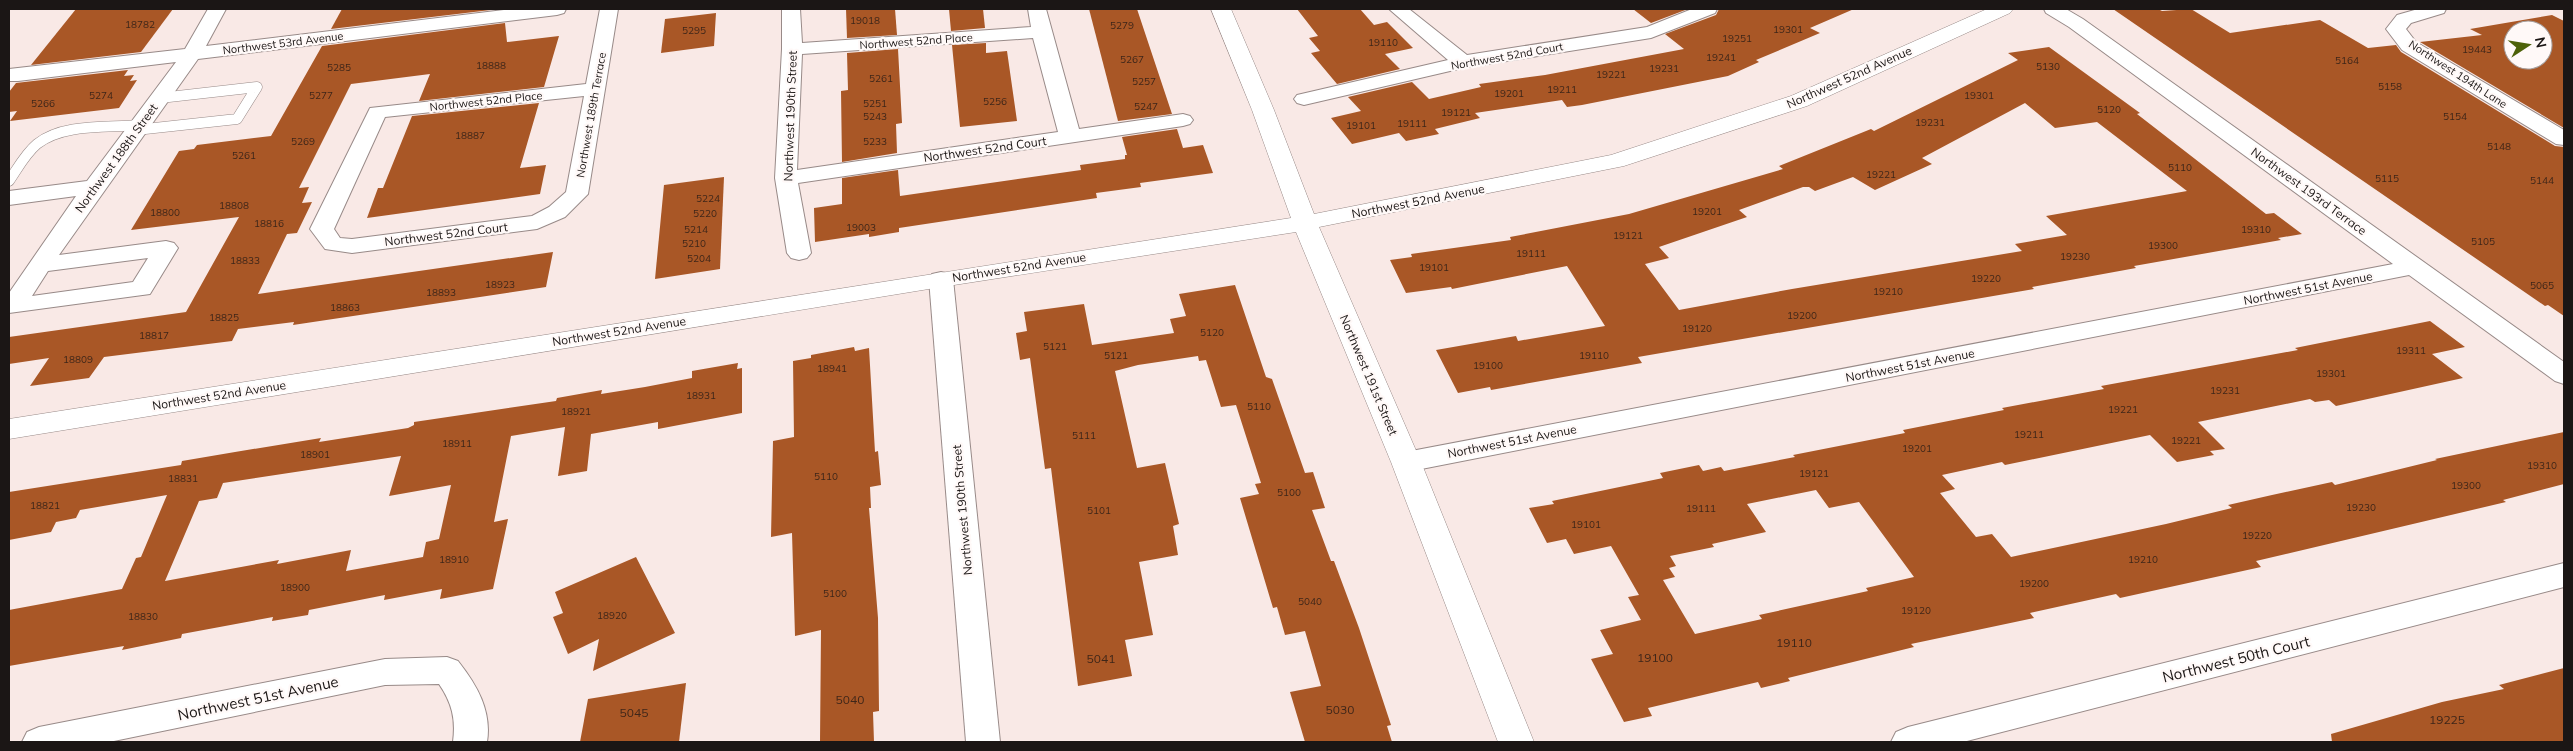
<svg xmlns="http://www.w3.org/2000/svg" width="2573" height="751" font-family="Mulish,sans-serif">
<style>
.building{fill:#a95726;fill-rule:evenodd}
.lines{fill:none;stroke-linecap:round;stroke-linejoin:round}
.service-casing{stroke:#988a88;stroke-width:11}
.minor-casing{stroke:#988a88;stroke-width:2}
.tertiary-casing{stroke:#988a88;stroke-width:1}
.service{stroke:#fff;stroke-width:10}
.minor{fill:#fff;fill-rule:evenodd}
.tertiary{fill:#fff;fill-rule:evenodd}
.labels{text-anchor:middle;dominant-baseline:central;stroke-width:4.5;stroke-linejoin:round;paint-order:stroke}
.number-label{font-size:10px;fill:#3e2619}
.far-street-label{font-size:11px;fill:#1b1615;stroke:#fff9f8}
.street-label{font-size:12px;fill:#1b1615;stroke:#fff9f8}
.near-number-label{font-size:12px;fill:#3e2619}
.near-street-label{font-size:15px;fill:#1b1615;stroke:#fff9f8}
</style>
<rect width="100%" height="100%" fill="#f9e9e6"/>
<g class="building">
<polygon points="76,9 173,9 141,52 31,65"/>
<polygon points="342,9 499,9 331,29"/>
<polygon points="846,9 895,9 897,35 847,38"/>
<polygon points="949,9 983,9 985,28 951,31"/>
<polygon points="1089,9 1137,9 1172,114 1118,121"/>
<polygon points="1297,9 1360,9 1374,25 1387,22 1413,48 1385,54 1400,69 1337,84 1311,53 1320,51 1309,38 1318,36"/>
<polygon points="1633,9 1688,9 1651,23"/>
<polygon points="1719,9 1854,9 1810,28 1820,33 1756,60 1759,62 1728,76 1582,105 1567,107 1562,100 1475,113 1480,118 1435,129 1439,134 1406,141 1399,133 1352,144 1331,118 1361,111 1348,97 1412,82 1429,99 1481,87 1479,84 1545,75 1684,49 1665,34 1716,15"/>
<polygon points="2113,9 2158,9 2162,11 2191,9 2230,33 2320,20 2368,48 2396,45 2401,52 2555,146 2564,147 2564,316 2548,305 2545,306"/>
<polygon points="716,13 714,46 661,53 665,19"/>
<path d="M2552,15L2564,21V128L2420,42L2482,35L2470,29ZM2513,30H2543V60H2513Z"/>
<polygon points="505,23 507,42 559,36 544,87 419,101 430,74 351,84 299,188 309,187 302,203 312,202 297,233 287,234 258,294 553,252 546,287 293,325 294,322 238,329 232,341 104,357 89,378 30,386 49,358 9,364 9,337 186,312 239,217 131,230 179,151 194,149 197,145 271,136 322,46"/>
<polygon points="986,43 986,53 1007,51 1017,121 960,127 952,45"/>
<path d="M2049,47L2140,113L2137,114L2266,214L2274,213L2302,234L2278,238L2281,240L2134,266L2136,268L2032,287L2034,289L1638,357L1642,363L1491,390L1490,387L1458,393L1436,350L1516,336L1518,341L1605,326L1567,266L1452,289L1451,287L1406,293L1390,260L1412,257L1411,254L1511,240L1510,237L1629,214L1783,169L1779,166L1871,129L1874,131L2018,60L2008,53ZM2025,103L2055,128L2097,122L2187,191L2046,216L2067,235L2015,244L2022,251L1792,289L1679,310L1645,264L1669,258L1659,247L1747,217L1739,210L1803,187H1809L1815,191L1853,177L1875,190L1932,164L1922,158Z"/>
<polygon points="898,49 902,123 896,124 897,153 842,162 841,91 848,90 847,53"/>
<polygon points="128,70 124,76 134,75 130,81 137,80 119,108 10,121 17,111 9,112 9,92 16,83"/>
<polygon points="539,103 520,168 546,165 540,194 367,218 378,188 383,188 412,116"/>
<polygon points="1177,129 1183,148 1203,145 1213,173 1140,183 1141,187 1096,193 1097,198 899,228 899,232 869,237 869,234 815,242 814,208 842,204 842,178 898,170 900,196 1081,170 1080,165 1125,159 1125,155 1127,155 1122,137"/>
<polygon points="724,177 720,269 655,279 664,185"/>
<polygon points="1235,285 1266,377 1272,379 1305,473 1313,472 1325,508 1312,510 1331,561 1334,561 1359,628 1391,725 1387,726 1392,742 1305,742 1290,692 1321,686 1305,631 1285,635 1277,607 1273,608 1240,498 1259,494 1255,484 1261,483 1236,405 1221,407 1206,360 1199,361 1198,356 1138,365 1115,371 1137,468 1165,463 1179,524 1173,526 1178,555 1139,562 1153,635 1125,640 1132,676 1078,686 1051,468 1045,469 1030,358 1020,360 1016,333 1027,331 1024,312 1084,304 1092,345 1174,333 1170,319 1186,316 1179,294"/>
<path d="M2430,321L2465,347L2432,354L2463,378L2336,406L2329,400L2315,402L2310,399L2198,422L2225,449L2210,451L2214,455L2177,462L2150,435L2005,465L2002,462L1942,475L1955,489L1940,493L1976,537L1992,534L2011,557L2166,524L2232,508L2228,505L2272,495L2332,482L2335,485L2437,460L2435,459L2564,432V484L2503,500L2506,502L2256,561L2261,567L2120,598L2116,594L2030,613L2034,618L1911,644L1914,647L1788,678L1790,681L1761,688L1758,682L1648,708L1652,716L1624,722L1591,659L1613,654L1600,630L1641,620L1628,597L1639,595L1611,546L1574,554L1566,539L1547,543L1529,508L1554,504L1552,501L1663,478L1660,473L1699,465L1703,471L1721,467L1724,471L1795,457L1793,455L1905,433L1903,430L2004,410L2002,408L2104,389L2101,386L2298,350L2295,348ZM1816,490L1829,508L1859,502L1914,577L1866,588L1868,591L1759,615L1762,619L1695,634L1663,580L1675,577L1669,568L1676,566L1670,556L1714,547L1712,544L1766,532L1747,504Z"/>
<polygon points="854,347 855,351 869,348 875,452 878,451 881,485 870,487 871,508 869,508 878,618 879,711 873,712 874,742 820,742 821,630 795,636 792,533 771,537 773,441 794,437 793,361 811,358 811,355"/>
<path d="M738,363L737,369L742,368V413L658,429V422L591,434L587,471L558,476L565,427L511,436L494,522L508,519L493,589L440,599L442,589L384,600L385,595L309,610L308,615L272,621L273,617L182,634L181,638L122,650L124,646L9,666V610L122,589L136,558L141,557L167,495L80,510L76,518L56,522L51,532L9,540V492L181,465L182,461L235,452L321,438L319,442L408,428L414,425V422L556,401L557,398L602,390L601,394L645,387L692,378V371ZM401,456L389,496L451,485L439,539L426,542L423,557L346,571L351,550L277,564L279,560L165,581L199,501L217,498L223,483Z"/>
<polygon points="636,557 675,633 593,671 599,639 568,654 553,617 563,613 555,592"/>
<polygon points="2564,668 2564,742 2332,742 2331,734 2442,702 2504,689 2499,685"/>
<polygon points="686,683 679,742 580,742 588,699"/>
</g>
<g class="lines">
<g class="service-casing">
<g id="service">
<polyline points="136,130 237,119 257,87 160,98"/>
<path d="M9,181C18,168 25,154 37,144C63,123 108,128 139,125"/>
</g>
</g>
<g class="minor-casing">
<g id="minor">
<path d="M208,9H226L206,46L513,9H566L564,13L557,15L198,59L59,255L166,241L174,243L178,248L150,294L9,313V293L76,196L9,205V191L87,181L176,62L18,81H9V69L185,49ZM148,258L133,282L32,296L48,271Z"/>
<path d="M600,9H618L588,194L565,217L537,229L352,253L325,249L310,229L370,108L586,84ZM584,96L566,192L549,207L532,216L352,239L340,238L334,229L385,117Z"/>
<path d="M782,9H800L802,43L1031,27L1028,9H1046L1079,129L1183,114L1190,116L1193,120L1190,124L1183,126L798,183L811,253L807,258L799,260L791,258L787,253L775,178L782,49ZM1033,38L1058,132L797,170L802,54Z"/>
<polygon points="1389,9 1409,9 1467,55 1647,27 1692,9 1717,9 1715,13 1651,38 1463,68 1304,105 1297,103 1294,99 1297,95 1448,60"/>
<polygon points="2044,9 2066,9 2083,19 2564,362 2564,384 2555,381 2409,275 1406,472 1396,469 1392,462 1396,455 1406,452 2393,264 2069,27 2046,13"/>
<polygon points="2418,9 2446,9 2444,13 2411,23 2406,29 2416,42 2564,130 2564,145 2556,144 2402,50 2386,29 2397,15"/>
<polygon points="941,272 950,274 953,279 1000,742 966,742 929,279 932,274"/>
<polygon points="2564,563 2564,587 1963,742 1891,742 1896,732 1908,727"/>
<path d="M447,657L458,661C477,685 492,711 487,742H453C456,719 452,703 439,684L385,685L109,742H22L27,732L39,727L385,659Z"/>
</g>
</g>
<g class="tertiary-casing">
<polygon id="tertiary" points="1211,9 1231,9 1274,110 1314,214 1611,155 1791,96 1987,9 2013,9 2010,13 1807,106 1624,166 1319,227 1421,462 1534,742 1498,742 1391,462 1296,232 941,287 9,439 9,419 1291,218 1252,110"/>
</g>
<use href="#service" class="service"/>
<use href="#minor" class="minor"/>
<use href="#tertiary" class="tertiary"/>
</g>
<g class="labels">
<g class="number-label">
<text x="865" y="20">19018</text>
<text x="140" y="24">18782</text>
<text x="1122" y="25">5279</text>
<text x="1788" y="29">19301</text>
<text x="694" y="30">5295</text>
<text x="1737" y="38">19251</text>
<text x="1383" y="42">19110</text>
<text x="2477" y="49">19443</text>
<text x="1721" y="57">19241</text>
<text x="1132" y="59">5267</text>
<text x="2347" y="60">5164</text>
<text x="491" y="65">18888</text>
<text x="2048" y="66">5130</text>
<text x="339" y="67">5285</text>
<text x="1664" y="68">19231</text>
<text x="1611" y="74">19221</text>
<text x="881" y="78">5261</text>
<text x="1144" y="81">5257</text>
<text x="2390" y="86">5158</text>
<text x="1562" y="89">19211</text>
<text x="1509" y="93">19201</text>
<text x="101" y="95">5274</text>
<text x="321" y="95">5277</text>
<text x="1979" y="95">19301</text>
<text x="995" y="101">5256</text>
<text x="43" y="103">5266</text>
<text x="875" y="103">5251</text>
<text x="1146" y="106">5247</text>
<text x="2109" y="109">5120</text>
<text x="1456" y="112">19121</text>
<text x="875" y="116">5243</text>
<text x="2455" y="116">5154</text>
<text x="1930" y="122">19231</text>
<text x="1412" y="123">19111</text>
<text x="1361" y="125">19101</text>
<text x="470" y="135">18887</text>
<text x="303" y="141">5269</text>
<text x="875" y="141">5233</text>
<text x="2499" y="146">5148</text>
<text x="244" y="155">5261</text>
<text x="2180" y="167">5110</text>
<text x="1881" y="174">19221</text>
<text x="2387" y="178">5115</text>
<text x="2542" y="180">5144</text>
<text x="708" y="198">5224</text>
<text x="234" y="205">18808</text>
<text x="1707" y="211">19201</text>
<text x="165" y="212">18800</text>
<text x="705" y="213">5220</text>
<text x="269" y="223">18816</text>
<text x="861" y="227">19003</text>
<text x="696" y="229">5214</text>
<text x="2256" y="229">19310</text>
<text x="1628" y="235">19121</text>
<text x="2483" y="241">5105</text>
<text x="694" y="243">5210</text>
<text x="2163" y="245">19300</text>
<text x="1531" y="253">19111</text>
<text x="2075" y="256">19230</text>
<text x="699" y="258">5204</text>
<text x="245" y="260">18833</text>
<text x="1434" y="267">19101</text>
<text x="1986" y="278">19220</text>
<text x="500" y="284">18923</text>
<text x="2542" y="285">5065</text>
<text x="1888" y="291">19210</text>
<text x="441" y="292">18893</text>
<text x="345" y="307">18863</text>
<text x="1802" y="315">19200</text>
<text x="224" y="317">18825</text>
<text x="1697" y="328">19120</text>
<text x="1212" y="332">5120</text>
<text x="154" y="335">18817</text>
<text x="1055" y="346">5121</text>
<text x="2411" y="350">19311</text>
<text x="1116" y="355">5121</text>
<text x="1594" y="355">19110</text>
<text x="78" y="359">18809</text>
<text x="1488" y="365">19100</text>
<text x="832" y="368">18941</text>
<text x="2331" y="373">19301</text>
<text x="2225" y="390">19231</text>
<text x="701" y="395">18931</text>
<text x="1259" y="406">5110</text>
<text x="2123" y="409">19221</text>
<text x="576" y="411">18921</text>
<text x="2029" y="434">19211</text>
<text x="1084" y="435">5111</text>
<text x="2186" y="440">19221</text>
<text x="457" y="443">18911</text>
<text x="1917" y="448">19201</text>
<text x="315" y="454">18901</text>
<text x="2542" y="465">19310</text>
<text x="1814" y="473">19121</text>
<text x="826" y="476">5110</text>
<text x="183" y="478">18831</text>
<text x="2466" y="485">19300</text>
<text x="1289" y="492">5100</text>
<text x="45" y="505">18821</text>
<text x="2361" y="507">19230</text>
<text x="1701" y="508">19111</text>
<text x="1099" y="510">5101</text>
<text x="1586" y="524">19101</text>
<text x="2257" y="535">19220</text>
<text x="454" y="559">18910</text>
<text x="2143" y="559">19210</text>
<text x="2034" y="583">19200</text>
<text x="295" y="587">18900</text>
<text x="835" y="593">5100</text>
<text x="1310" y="601">5040</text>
<text x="1916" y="610">19120</text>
<text x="612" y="615">18920</text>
<text x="143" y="616">18830</text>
</g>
<g class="far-street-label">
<text transform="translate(916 41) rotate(-4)">Northwest 52nd Place</text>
<text transform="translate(283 43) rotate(-7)">Northwest 53rd Avenue</text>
<text transform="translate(1507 56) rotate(-10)">Northwest 52nd Court</text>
<text transform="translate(2458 74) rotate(33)">Northwest 194th Lane</text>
<text transform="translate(486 101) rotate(-6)">Northwest 52nd Place</text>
<text transform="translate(591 115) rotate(-80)">Northwest 189th Terrace</text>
</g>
<g class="street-label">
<text transform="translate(1849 77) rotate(-24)">Northwest 52nd Avenue</text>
<text transform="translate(790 116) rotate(-88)">Northwest 190th Street</text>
<text transform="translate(985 149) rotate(-8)">Northwest 52nd Court</text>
<text transform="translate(116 158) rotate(-54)">Northwest 188th Street</text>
<text transform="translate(2309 191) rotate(36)">Northwest 193rd Terrace</text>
<text transform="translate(1418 201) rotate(-11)">Northwest 52nd Avenue</text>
<text transform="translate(446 234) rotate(-7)">Northwest 52nd Court</text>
<text transform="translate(1019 267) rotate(-9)">Northwest 52nd Avenue</text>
<text transform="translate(2308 288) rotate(-11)">Northwest 51st Avenue</text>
<text transform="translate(619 331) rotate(-9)">Northwest 52nd Avenue</text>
<text transform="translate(1910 365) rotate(-11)">Northwest 51st Avenue</text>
<text transform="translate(1369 375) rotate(67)">Northwest 191st Street</text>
<text transform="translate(219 395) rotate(-9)">Northwest 52nd Avenue</text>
<text transform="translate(1512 441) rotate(-11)">Northwest 51st Avenue</text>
<text transform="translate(962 510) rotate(-95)">Northwest 190th Street</text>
</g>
<g class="near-number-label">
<text x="1794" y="642">19110</text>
<text x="1655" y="657">19100</text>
<text x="1101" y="658">5041</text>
<text x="850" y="699">5040</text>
<text x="1340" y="709">5030</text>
<text x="634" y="712">5045</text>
<text x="2447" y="719">19225</text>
</g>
<g class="near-street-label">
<text transform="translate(2236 659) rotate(-14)">Northwest 50th Court</text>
<text transform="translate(258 698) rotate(-12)">Northwest 51st Avenue</text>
</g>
</g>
<rect width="2573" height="751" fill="none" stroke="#1b1615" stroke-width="20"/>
<g transform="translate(2528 45) rotate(78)"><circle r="24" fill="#fff9f8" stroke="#a49e9d"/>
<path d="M0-4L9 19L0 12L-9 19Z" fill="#4d6109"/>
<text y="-8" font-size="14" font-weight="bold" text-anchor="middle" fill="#1b1615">N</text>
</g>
</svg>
